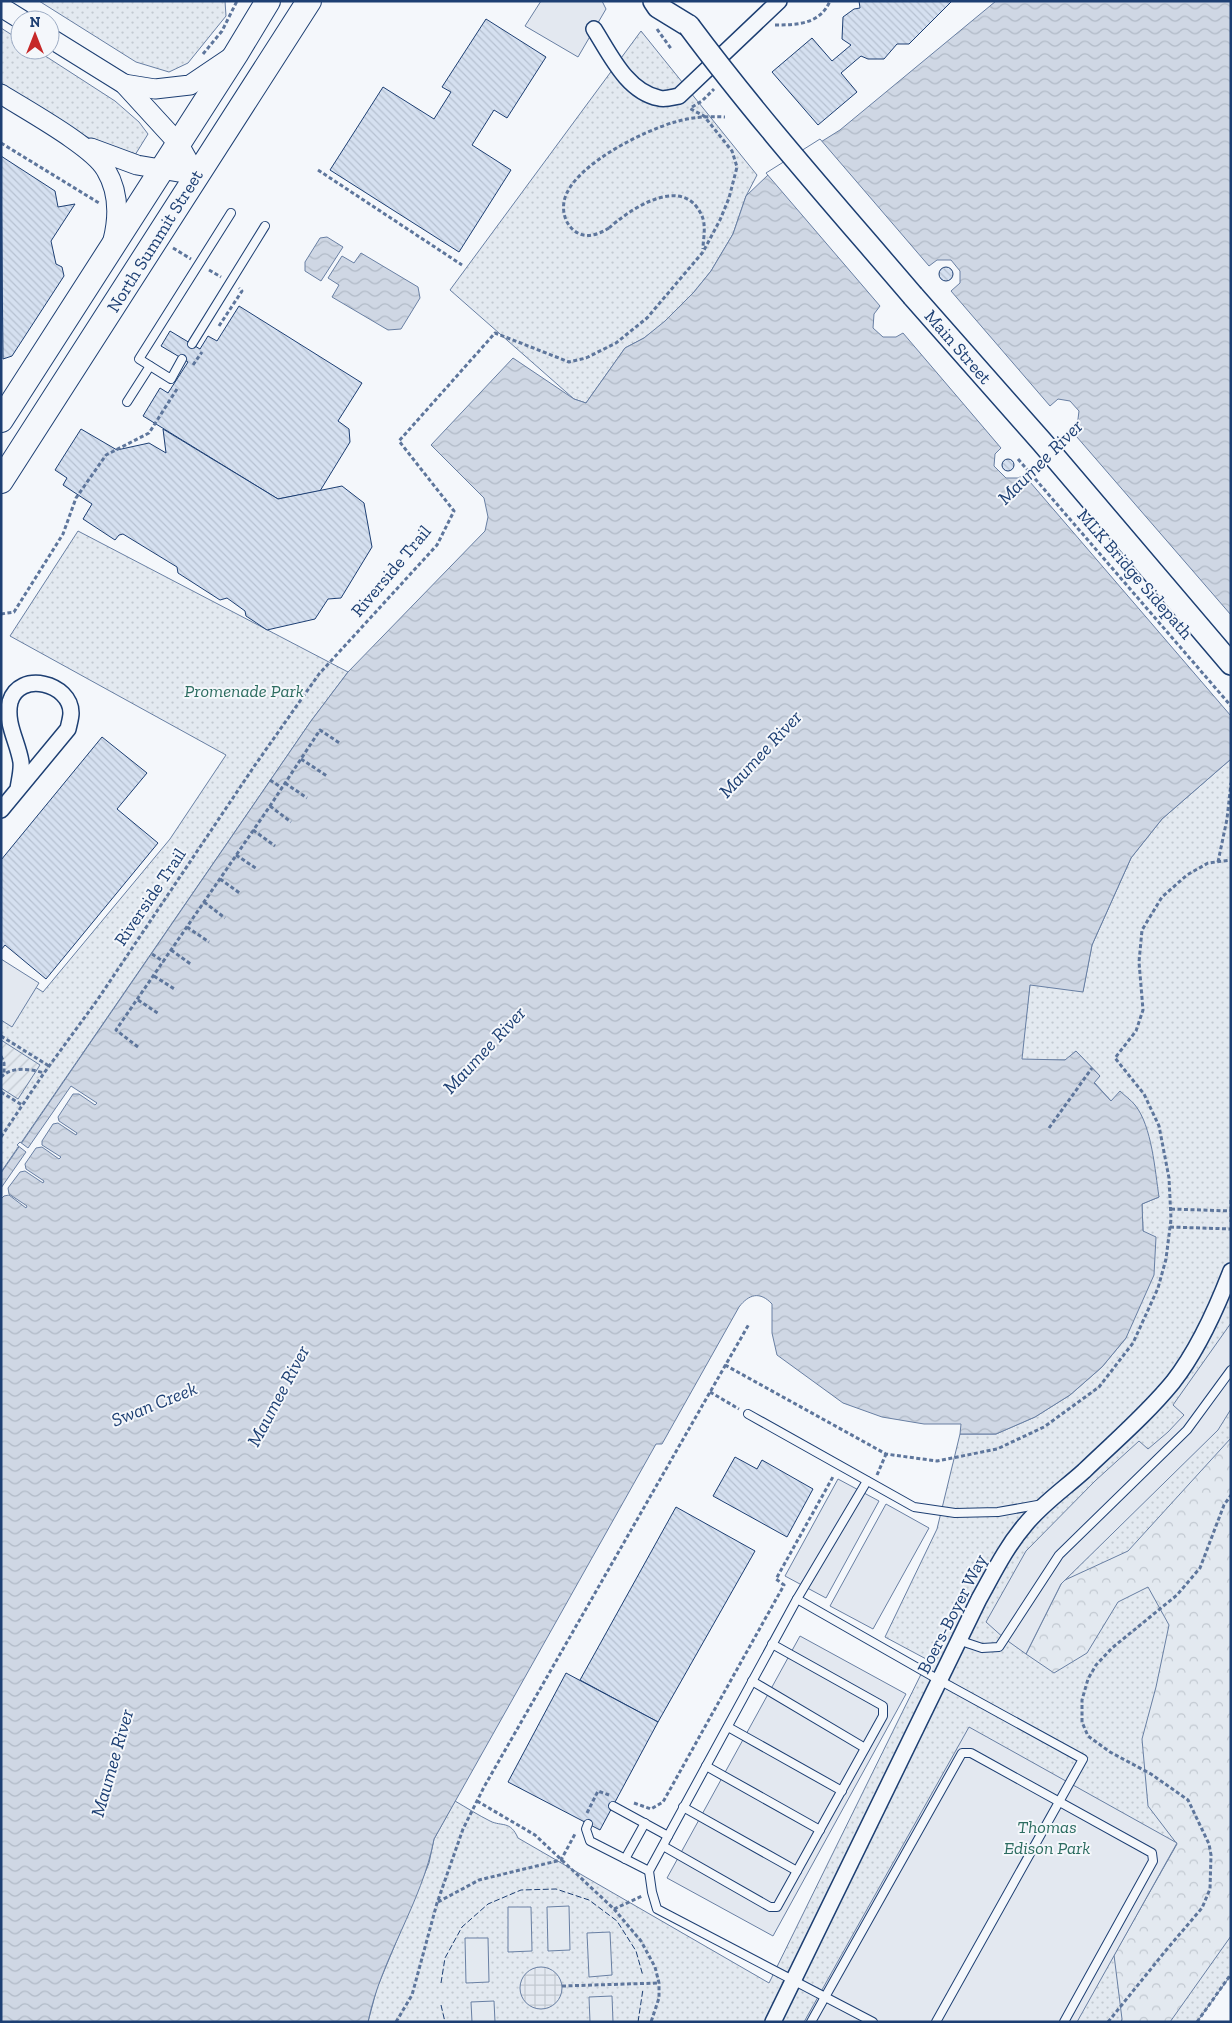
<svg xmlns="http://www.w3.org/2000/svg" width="1232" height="2023" font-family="'Zilla Slab',serif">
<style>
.grass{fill:url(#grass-dots);stroke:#687fa3}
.forest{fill:url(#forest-crowns);stroke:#687fa3}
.garden{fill:url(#garden-furrows);stroke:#687fa3}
.pitch{fill:#e3e9f0;stroke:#687fa3}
.parking{fill:#e3e8f0;stroke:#687fa3}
.plaza{fill:url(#plaza-grid);stroke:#687fa3}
.water{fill:url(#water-waves);stroke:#687fa3}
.pier{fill:#f4f7fb;stroke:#687fa3}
.building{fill:url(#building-back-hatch);stroke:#1d3f73}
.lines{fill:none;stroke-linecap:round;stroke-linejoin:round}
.service-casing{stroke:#1d3f73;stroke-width:10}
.minor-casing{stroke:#1d3f73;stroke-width:18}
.tertiary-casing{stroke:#1d3f73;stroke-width:21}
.secondary-casing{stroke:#1d3f73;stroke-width:24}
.primary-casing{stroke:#1d3f73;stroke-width:26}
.path{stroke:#5e769c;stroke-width:3;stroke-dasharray:4 2.5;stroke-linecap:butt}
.service{stroke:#f4f7fb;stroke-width:8}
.minor{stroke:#f4f7fb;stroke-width:15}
.tertiary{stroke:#f4f7fb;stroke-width:19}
.secondary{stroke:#f4f7fb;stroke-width:21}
.primary{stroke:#f4f7fb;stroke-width:24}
.secondary-bridge-casing{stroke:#1d3f73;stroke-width:24;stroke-linecap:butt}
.path-bridge{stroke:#5e769c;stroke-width:3;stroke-dasharray:4 2.5;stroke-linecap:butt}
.secondary-bridge{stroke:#f4f7fb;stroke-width:21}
.fence{stroke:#1d3f73;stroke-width:1;stroke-dasharray:6 2.5;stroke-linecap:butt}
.labels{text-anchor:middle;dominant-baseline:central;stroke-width:4;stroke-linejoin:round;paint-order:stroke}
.street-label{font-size:18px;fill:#1d3f73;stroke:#f4f7fb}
.park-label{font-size:18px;font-style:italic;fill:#2c6c60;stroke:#f4f7fb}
.water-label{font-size:19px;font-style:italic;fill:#1d3f73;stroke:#f4f7fb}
</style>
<defs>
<pattern id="grass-dots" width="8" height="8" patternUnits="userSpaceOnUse" patternTransform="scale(1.25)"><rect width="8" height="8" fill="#e3e9f0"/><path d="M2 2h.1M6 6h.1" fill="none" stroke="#c2c9d1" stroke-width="1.8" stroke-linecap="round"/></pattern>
<pattern id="forest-crowns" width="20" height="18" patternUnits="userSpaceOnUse" patternTransform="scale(1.25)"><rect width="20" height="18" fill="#e3e9f0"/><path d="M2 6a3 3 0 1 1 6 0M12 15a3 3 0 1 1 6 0" fill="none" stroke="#c2c9d1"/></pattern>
<pattern id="garden-furrows" width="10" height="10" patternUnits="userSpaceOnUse" patternTransform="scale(1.25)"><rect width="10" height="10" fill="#e3e9f0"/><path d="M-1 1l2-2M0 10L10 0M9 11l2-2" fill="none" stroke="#c2c9d1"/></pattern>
<pattern id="plaza-grid" width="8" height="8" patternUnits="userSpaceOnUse" patternTransform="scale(1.25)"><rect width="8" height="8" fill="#e3e8f0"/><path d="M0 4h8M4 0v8" fill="none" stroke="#c2c8d1"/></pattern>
<pattern id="water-waves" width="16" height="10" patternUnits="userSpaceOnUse" patternTransform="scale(1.25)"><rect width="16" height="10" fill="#cfd7e4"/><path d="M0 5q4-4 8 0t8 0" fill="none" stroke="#b1bac7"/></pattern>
<pattern id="building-back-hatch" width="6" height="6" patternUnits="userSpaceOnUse" patternTransform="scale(1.25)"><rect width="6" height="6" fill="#d5e0f0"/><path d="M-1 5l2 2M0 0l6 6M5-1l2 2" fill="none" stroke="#b6c1d1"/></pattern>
</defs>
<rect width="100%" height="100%" fill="#f4f7fb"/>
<g class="grass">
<polygon points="39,1 225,1 226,16 188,63 169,72 136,62"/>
<polygon points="1,28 20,40 20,50 36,50 115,101 139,122 148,134 135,155 99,143 81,134 1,83"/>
<polygon points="641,31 757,175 746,196 733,234 711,271 694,292 665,322 644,338 625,348 586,403 574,399 450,290"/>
<polygon points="78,531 348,672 311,721 1,1172 1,965 43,992 170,839 226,755 10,636"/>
<path d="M1231,759V1975L1197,2022H368L377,1988L429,1863L434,1839L455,1801C467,1808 478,1815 490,1821C502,1827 510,1820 518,1838L769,1983L928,1660L885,1637L937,1529L960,1434H996L1035,1417L1070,1395L1102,1367L1126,1338L1143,1231L1142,1204L1159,1197L1111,1101L1094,1082L1100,1076L1076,1051L1066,1060H1021L1030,984L1083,991L1092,945L1131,858L1162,819Z"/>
</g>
<polygon class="forest" points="1231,1438 1231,1936 1170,2022 1121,2022 1122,2019 1114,1955 1177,1844 1148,1806 1142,1739 1156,1687 1169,1625 1148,1587 1118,1602 1087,1653 1054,1673 1026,1654 1061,1584 1065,1580 1128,1551"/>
<polygon class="garden" points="1,1040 40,1065 18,1099 1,1088"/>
<g class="pitch">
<polygon points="569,1906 570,1950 548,1951 547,1907"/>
<polygon points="508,1907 531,1907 532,1951 508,1952"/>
<polygon points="610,1932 612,1975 589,1977 587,1933"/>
<polygon points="465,1938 488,1938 489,1982 466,1983"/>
<polygon points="612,1996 613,2022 590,2022 589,1997"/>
<polygon points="494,2001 495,2022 472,2022 471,2002"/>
</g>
<g class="parking">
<polygon points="541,1 602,1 606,9 578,57 525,26"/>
<polygon points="1,959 39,983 12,1027 1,1020"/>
<polygon points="1231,1323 1231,1409 1218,1430 1061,1584 1026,1654 1005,1639 986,1622 1026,1551 1095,1481 1139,1441 1148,1449 1168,1432 1184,1415 1173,1405"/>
<polygon points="838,1479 879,1501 826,1598 785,1576"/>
<polygon points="886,1504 929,1528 873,1629 830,1606"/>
<polygon points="800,1636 906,1694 773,1936 667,1878"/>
<polygon points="969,1727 1177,1843 1077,2022 804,2022"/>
</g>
<circle class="plaza" cx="541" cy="1988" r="21"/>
<g class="water">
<path d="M996,1H1231V759L1162,819L1131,858L1092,945L1083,992L1030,985L1022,1059L1065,1060L1076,1051L1100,1076L1094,1083L1111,1101L1120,1091C1125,1096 1131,1100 1135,1105C1152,1126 1155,1171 1159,1197L1142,1204L1143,1231L1156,1237L1154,1275L1126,1338L1102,1367L1070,1395L1035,1417L996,1434H960L961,1424H924L882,1417L843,1403L777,1355L772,1333V1304C760,1291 749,1294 739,1307L662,1444H656L434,1839C422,1903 381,1958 368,2022H1V1173L311,721L348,672L485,531L488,517L484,498L431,445L513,358L574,399L586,403L625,348L644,338L665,321L694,292L711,271L733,234L746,196L768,175L840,130Z"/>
<polygon points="327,237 343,247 321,281 305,271 305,262 320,238"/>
<polygon points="361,253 418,287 420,298 401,329 388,330 332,297 339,285 328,278 342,256 354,263"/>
</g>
<g class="pier">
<polygon points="820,139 929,266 937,260 951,260 960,271 960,283 951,291 1050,406 1058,399 1070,401 1079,411 1078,419 1070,429 1231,615 1231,716 1024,475 1018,478 1006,478 994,466 995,454 1001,448 903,333 896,337 883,337 873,328 874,314 880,306 766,173"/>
<polygon points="71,1086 97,1103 95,1105 79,1094 73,1094 58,1117 59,1121 77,1133 76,1135 58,1123 53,1124 42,1141 42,1145 61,1157 59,1159 42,1147 36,1148 25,1164 26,1169 44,1181 43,1183 25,1171 20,1172 8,1188 9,1194 27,1206 26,1208 9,1195 4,1196 1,1199 1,1188 26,1152 17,1145 20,1142 28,1148"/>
</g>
<g class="building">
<polygon points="859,1 952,1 909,44 897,44 884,59 868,59 861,56 841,73 857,92 818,125 772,72 812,38 832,61 851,45 842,39 843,17 854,9 860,8"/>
<polygon points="486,19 546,57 507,118 494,110 472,145 511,170 459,252 330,170 383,87 434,119 451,92 442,87"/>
<polygon points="1,156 55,191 58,207 75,204 51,241 56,264 62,267 64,276 12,356 3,359"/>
<circle cx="946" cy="274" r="7"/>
<polygon points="239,306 362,383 338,421 349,429 350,442 320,491 278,499 143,416 160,388 168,393 188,362 161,346 170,331 200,349 208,336 217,341"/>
<polygon points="81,429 117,450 149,443 166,453 163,429 278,499 342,486 364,503 372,547 341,598 328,599 315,619 267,630 246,616 245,611 227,598 220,600 178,573 177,567 123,534 119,535 115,540 83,519 92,504 63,485 67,478 55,470"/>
<circle cx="1008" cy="465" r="6"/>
<polygon points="102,737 147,773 117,809 158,843 46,979 5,945 1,950 1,860"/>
<polygon points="735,1457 757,1469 762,1460 813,1489 787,1537 713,1496"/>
<polygon points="676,1507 755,1551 658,1722 580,1680"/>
<polygon points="566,1673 658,1722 600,1830 508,1782"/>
</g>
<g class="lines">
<g class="service-casing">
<g id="service">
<polyline points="192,344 265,226"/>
<polyline points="182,359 171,379 139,359 231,213"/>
<polyline points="127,402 150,366"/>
<polyline points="748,1414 914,1507 955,1513 998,1512 1043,1504"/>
<polyline points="867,1481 797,1599 649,1871 652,1892 657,1909 873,2022"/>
<polyline points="797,1599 939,1680 1083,1759 936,2022"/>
<polyline points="958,1640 982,1648 999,1647 1059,1555 1187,1430 1231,1370"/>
<polyline points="752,1681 865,1748"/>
<polyline points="728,1727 842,1791"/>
<polyline points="706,1766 820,1830"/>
<polyline points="613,1806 668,1836"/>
<polyline points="683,1807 797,1871"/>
<polyline points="588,1824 586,1829 590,1841 649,1871"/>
<polyline points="663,1846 770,1907 777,1907 883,1716 883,1706 772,1644"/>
<polyline points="625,1859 645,1823"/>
<polyline points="811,2022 962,1753 971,1753 1152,1853 1153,1861 1064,2022"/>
</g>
</g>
<g class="minor-casing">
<g id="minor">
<path d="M594,29C610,54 627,92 659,98C665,100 673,97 679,96L779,1"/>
<path d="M1,810L68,729C69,724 71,718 71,713C71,683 19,670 10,702C5,723 18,742 21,762C22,771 19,781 18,789"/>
<path d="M773,2022L979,1599C993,1574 1006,1547 1025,1525C1042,1504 1064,1489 1084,1471C1114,1442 1146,1415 1173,1382C1198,1350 1216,1310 1231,1271"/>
</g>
</g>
<g class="tertiary-casing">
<g id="tertiary">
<polyline points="1,7 22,20"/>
<polyline points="50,38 124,84 178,143 196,175"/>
<polyline points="124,84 155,89 190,85 233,56"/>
<path d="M1,94C26,110 94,147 106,170C119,192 119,216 113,240"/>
<polyline points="91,148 137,165 196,175"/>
</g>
</g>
<g class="secondary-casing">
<g id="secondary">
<polyline points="654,1 658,7 689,26"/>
<polyline points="913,296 1042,442 1231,664"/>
</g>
</g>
<g class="primary-casing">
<g id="primary">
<polyline points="1,420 236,54 268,1"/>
<polyline points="1,481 309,1"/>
</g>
</g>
<g class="path">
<path d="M775,25C798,25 820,24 830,1"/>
<polyline points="657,29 672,50"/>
<polyline points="203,54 222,31 237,1"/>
<polyline points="692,107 702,101 714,89"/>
<polyline points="1,143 99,203"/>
<polyline points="318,170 462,265"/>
<path d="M609,228C627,212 668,183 692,202C698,207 704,217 704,225C705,233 703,241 703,249"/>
<polyline points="173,248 191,259"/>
<polyline points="209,270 221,277"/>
<polyline points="219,326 242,291 239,288"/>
<polyline points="193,365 202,352"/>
<polyline points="1018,459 1231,706"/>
<polyline points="1,614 14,612 63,534 76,498 106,455 149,433 177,389"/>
<polyline points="301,759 327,776"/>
<polyline points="270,780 282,788"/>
<polyline points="285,783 307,798"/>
<polyline points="270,806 291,822"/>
<polyline points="253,830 275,846"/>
<polyline points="236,855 257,869"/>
<polyline points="1218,862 1227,819 1231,783"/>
<polyline points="220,879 241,894"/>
<polyline points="204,902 225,918"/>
<polyline points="187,927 209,942"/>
<polyline points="171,950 192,965"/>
<polyline points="152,954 164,962"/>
<polyline points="154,976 176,990"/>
<polyline points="138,1000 159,1014"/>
<polyline points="1,1036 49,1066"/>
<polyline points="138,1047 116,1030 270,806 320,730 341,744"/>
<polyline points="1,1056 4,1063 4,1074"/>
<path d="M1,1077C12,1066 31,1069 44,1073"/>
<polyline points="1,1092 22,1105"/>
<polyline points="1049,1128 1092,1068"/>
<polyline points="1,1137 44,1073 98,999 253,768 319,674 437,545 454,511 399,441 495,333 569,362 586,358 616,343 647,318 703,252 720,220 729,198 737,167 732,151 704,116 689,108"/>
<polyline points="1231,1200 1231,1222"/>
<polyline points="1171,1209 1231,1211"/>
<polyline points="1170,1227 1231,1229"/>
<polyline points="725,1365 886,1454 937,1461 997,1449 1044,1427 1099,1387 1133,1343 1158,1288 1166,1259 1171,1219 1169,1178 1159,1126 1144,1094 1115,1058 1136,1031 1143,1010 1139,962 1142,930 1162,897 1187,875 1208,863 1231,860"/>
<polyline points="710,1392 739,1409"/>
<polyline points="877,1475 886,1454"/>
<polyline points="477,1801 535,1835 614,1909 641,1941 655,1967 659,1983 659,1998 651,2022"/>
<polyline points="634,1803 651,1809 663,1802 784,1585 776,1579 834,1475"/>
<polyline points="587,1813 598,1791 609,1795"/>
<polyline points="438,1902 479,1880 561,1860 575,1834"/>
<polyline points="614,1909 642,1896"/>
<polyline points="562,1986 659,1983"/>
<polyline points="396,2022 412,1995 437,1903 463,1829 484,1787 749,1324"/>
<polyline points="1108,2022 1167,1949 1202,1908 1210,1889 1211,1855 1209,1844 1188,1800 1151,1774 1110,1752 1088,1736 1082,1722 1082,1700 1088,1679 1096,1665 1112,1648 1177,1595 1200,1568 1224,1505 1231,1495"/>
<polyline points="1197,2022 1231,1974"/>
</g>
<use href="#service" class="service"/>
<use href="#minor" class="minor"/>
<use href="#tertiary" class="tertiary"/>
<use href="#secondary" class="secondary"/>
<use href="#primary" class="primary"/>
<g class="secondary-bridge-casing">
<path id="secondary-bridge" d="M689,26C759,120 837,207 913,296"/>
</g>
<path class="path-bridge" d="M609,228C601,233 590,238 580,234C565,228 560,209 566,195C579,163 643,131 675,122C691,117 708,116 725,117"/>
<use href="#secondary-bridge" class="secondary-bridge"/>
<g class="fence">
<polyline points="441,1983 445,1958 462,1927 488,1904 521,1890 556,1889 589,1900 617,1921 636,1951 643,1976"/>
<polyline points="441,2005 445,2022"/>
<polyline points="638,2022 643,1989"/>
</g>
</g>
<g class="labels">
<g class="street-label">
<text transform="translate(155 241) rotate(-58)">North Summit Street</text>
<text transform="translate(958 347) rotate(49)">Main Street</text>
<text transform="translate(391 571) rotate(-50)">Riverside Trail</text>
<text transform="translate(1135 574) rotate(49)">MLK Bridge Sidepath</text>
<text transform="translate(150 897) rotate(-56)">Riverside Trail</text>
<text transform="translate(952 1614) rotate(-63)">Boers-Boyer Way</text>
</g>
<g class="park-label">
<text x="244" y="691">Promenade Park</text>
<text x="1047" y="1827">Thomas<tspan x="1047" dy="21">Edison Park</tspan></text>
</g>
<g class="water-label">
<text transform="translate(1040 462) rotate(-45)">Maumee River</text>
<text transform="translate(760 754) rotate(-47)">Maumee River</text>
<text transform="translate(484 1050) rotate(-47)">Maumee River</text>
<text transform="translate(278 1396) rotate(-62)">Maumee River</text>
<text transform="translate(154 1404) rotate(-22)">Swan Creek</text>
<text transform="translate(112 1763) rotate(-74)">Maumee River</text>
</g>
</g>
<rect width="1232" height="2023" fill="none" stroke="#1d3f73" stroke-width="5"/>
<g transform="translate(35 35)"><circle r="24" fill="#f4f7fb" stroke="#9eadc5"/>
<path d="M0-4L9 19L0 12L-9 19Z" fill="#c62828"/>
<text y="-8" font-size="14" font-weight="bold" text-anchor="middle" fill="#1d3f73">N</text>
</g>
</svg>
